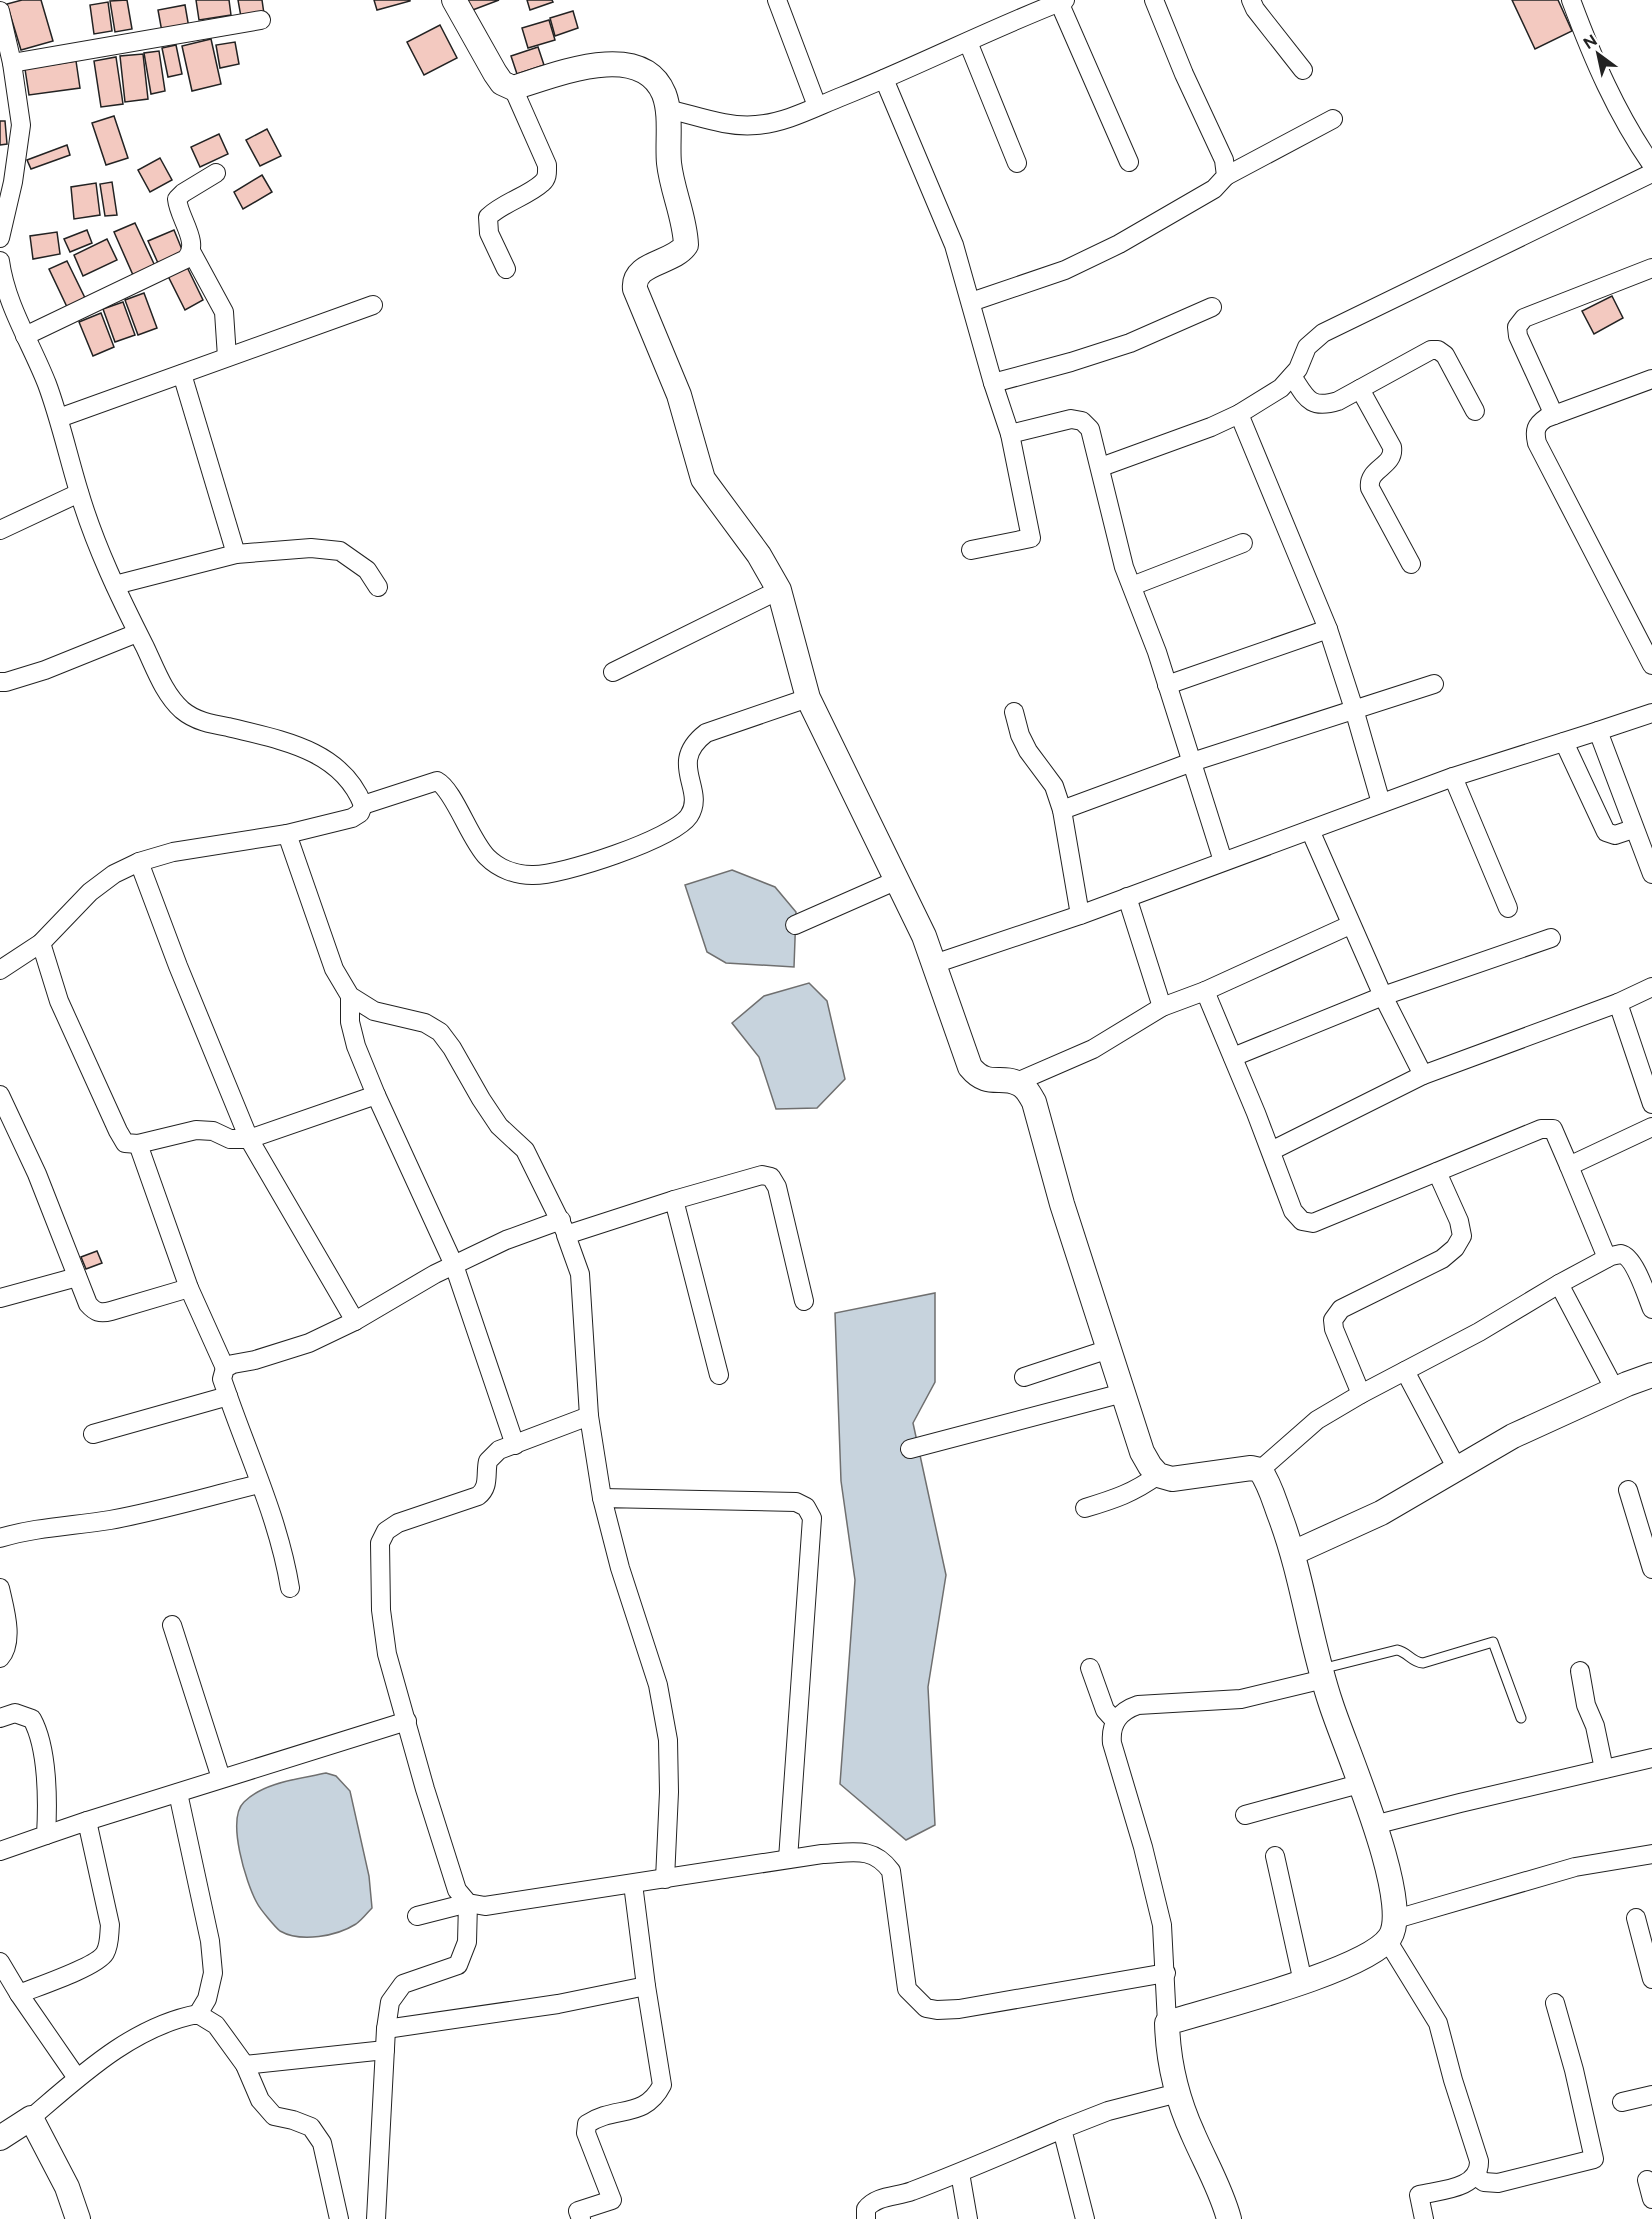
<svg xmlns="http://www.w3.org/2000/svg" width="1652" height="2219" font-family="Figtree,sans-serif">
<style>
.water{fill:#c7d3dd;stroke:#6f6f6f;stroke-width:1.5}
.building{fill:#f3c9c0;stroke:#222;stroke-width:1.5}
.lines{fill:none;stroke-linecap:round;stroke-linejoin:round}
.lane-casing{stroke:#222;stroke-width:11}
.street-casing{stroke:#222;stroke-width:20}
.secondary-casing{stroke:#222;stroke-width:26}
.lane{stroke:#fff;stroke-width:9}
.street{stroke:#fff;stroke-width:18}
.secondary{stroke:#fff;stroke-width:24}
</style>
<rect width="100%" height="100%" fill="#fff"/>
<g class="water">
<polygon points="732,870 775,887 796,912 794,967 726,963 707,952 685,885"/>
<polygon points="809,983 827,1001 845,1079 817,1108 776,1109 759,1057 732,1023 764,996"/>
<polygon points="935,1293 935,1382 913,1423 946,1575 928,1687 935,1825 906,1840 840,1784 855,1580 841,1481 835,1313"/>
<path d="M326,1773L336,1776L350,1791L369,1876L372,1908C367,1913 362,1920 356,1924C337,1936 301,1943 280,1931C275,1927 260,1909 257,1903C246,1883 226,1819 244,1802C264,1782 299,1779 326,1773Z"/>
</g>
<g class="building">
<polygon points="22,0 41,0 53,41 21,50 7,4"/>
<polygon points="127,0 132,29 115,32 110,1"/>
<polygon points="196,0 229,0 231,15 199,20"/>
<polygon points="238,0 262,0 264,14 241,17"/>
<polygon points="374,0 410,0 410,1 377,10"/>
<polygon points="465,0 499,0 470,11"/>
<polygon points="527,0 552,0 553,2 530,10"/>
<polygon points="1512,0 1558,0 1572,31 1535,49"/>
<polygon points="108,2 112,31 94,34 90,5"/>
<polygon points="185,5 189,28 162,32 158,10"/>
<polygon points="573,11 578,28 555,36 550,18"/>
<polygon points="549,20 555,40 528,48 522,28"/>
<polygon points="440,25 457,58 424,75 407,42"/>
<polygon points="211,39 221,84 192,91 182,46"/>
<polygon points="235,42 239,64 220,68 216,45"/>
<polygon points="176,45 182,74 168,77 162,48"/>
<polygon points="538,47 544,65 517,74 511,56"/>
<polygon points="159,51 165,91 151,94 144,53"/>
<polygon points="143,54 148,99 125,102 120,56"/>
<polygon points="116,57 123,104 101,107 94,61"/>
<polygon points="76,61 80,88 29,95 25,69"/>
<polygon points="114,116 128,158 106,165 92,123"/>
<polygon points="0,121 5,121 7,144 0,145"/>
<polygon points="267,129 281,156 260,166 246,140"/>
<polygon points="219,134 228,154 200,167 191,147"/>
<polygon points="67,145 70,155 31,169 27,160"/>
<polygon points="160,158 172,180 150,192 138,170"/>
<polygon points="262,175 272,192 243,209 234,192"/>
<polygon points="112,182 117,215 105,216 100,184"/>
<polygon points="96,183 100,215 74,219 71,187"/>
<polygon points="135,223 155,266 133,275 114,232"/>
<polygon points="87,230 92,243 70,252 64,239"/>
<polygon points="174,230 183,252 158,263 148,241"/>
<polygon points="57,232 60,254 33,259 30,236"/>
<polygon points="107,239 117,260 83,276 74,255"/>
<polygon points="67,261 86,300 68,309 49,269"/>
<polygon points="187,267 203,300 185,310 168,276"/>
<polygon points="144,293 157,328 138,335 125,300"/>
<polygon points="1612,296 1623,318 1594,334 1582,311"/>
<polygon points="123,302 135,335 115,342 103,309"/>
<polygon points="101,313 114,347 93,356 79,322"/>
<polygon points="97,1251 102,1263 86,1269 81,1257"/>
</g>
<g class="lines">
<g class="lane-casing">
<path id="lane" d="M1321,1669L1397,1650C1408,1652 1411,1662 1423,1663L1493,1642L1521,1718"/>
</g>
<g class="street-casing">
<g id="street">
<polyline points="777,0 817,106"/>
<polyline points="1251,0 1255,9 1303,70"/>
<path d="M1571,0C1593,59 1616,113 1652,165"/>
<polyline points="1059,2 1129,162"/>
<polyline points="0,11 12,63 21,125 13,182 0,238"/>
<polyline points="968,42 1017,163"/>
<polyline points="12,63 261,20"/>
<polyline points="884,79 954,245 993,383 1010,434 1031,538 971,550"/>
<path d="M667,109C695,115 727,128 756,125C786,123 815,107 843,96C918,66 990,29 1065,0"/>
<polyline points="1226,176 1333,119"/>
<polyline points="192,253 224,312 227,357"/>
<path d="M0,261C6,305 31,343 47,384C60,419 68,456 79,492C95,546 120,598 145,647C155,668 164,694 182,710C195,721 211,724 228,727C280,740 341,749 363,805L360,813L352,818L287,834L173,852L139,862L114,874L90,892L41,943L0,970"/>
<path d="M506,269L489,233L488,217C504,202 528,196 542,183C548,178 547,172 547,165L513,88"/>
<polyline points="971,302 1065,270 1119,244 1214,189 1226,176 1224,160 1184,74 1154,0"/>
<path d="M25,336L186,259C201,243 179,219 177,199L183,193L216,173"/>
<polyline points="182,374 236,554"/>
<path d="M1292,376C1306,397 1309,410 1338,401L1431,350H1438L1445,355L1475,411"/>
<path d="M1652,379L1546,418C1536,425 1534,430 1537,443L1652,665"/>
<polyline points="993,383 1071,362 1130,343 1212,307"/>
<path d="M1360,389L1392,447C1395,467 1367,468 1370,488L1411,564"/>
<polyline points="1554,415 1518,336 1517,327 1524,318 1652,268"/>
<polyline points="59,418 373,305"/>
<polyline points="1010,434 1071,419 1082,421 1090,429 1124,567 1157,652 1223,861"/>
<polyline points="1101,467 1211,427 1239,414 1281,388 1298,369 1307,347 1323,333 1652,173"/>
<polyline points="0,530 79,493"/>
<polyline points="115,585 236,554 311,548 340,551 367,570 378,587"/>
<polyline points="1132,586 1243,543"/>
<polyline points="1328,629 1354,709 1381,803"/>
<polyline points="613,672 779,590"/>
<polyline points="0,682 6,682 45,670 137,633"/>
<polyline points="1167,685 1328,629 1239,414"/>
<polyline points="1014,712 1020,735 1028,751 1054,786 1062,810 1080,915"/>
<polyline points="1598,731 1652,713"/>
<polyline points="1564,742 1606,832 1615,835 1633,829"/>
<polyline points="1453,777 1508,908"/>
<path d="M363,805L437,781C454,790 470,840 487,857C499,869 516,875 532,875C561,876 673,839 689,816C707,789 666,764 706,733L808,698"/>
<polyline points="1062,810 1192,762 1434,684"/>
<polyline points="1310,830 1383,996 1423,1075"/>
<polyline points="287,834 334,969 350,996 374,1011 425,1023 440,1032 452,1048 481,1099 499,1126 525,1150 565,1231"/>
<polyline points="139,862 178,966 249,1139 355,1321"/>
<polyline points="1127,897 1162,1007"/>
<polyline points="795,925 895,881"/>
<polyline points="41,943 59,1001 118,1131 125,1143 138,1144 196,1130 213,1131 230,1139 249,1139 376,1095 454,1265 515,1445"/>
<polyline points="934,964 1080,915 1453,777 1598,731 1652,874"/>
<polyline points="1205,991 1350,925"/>
<polyline points="350,996 350,1022 356,1046 376,1095"/>
<polyline points="1618,1003 1652,987"/>
<polyline points="1233,1057 1383,996 1551,938"/>
<polyline points="1017,1082 1093,1049 1162,1007 1205,991 1256,1113 1293,1211 1302,1221 1313,1223 1541,1129 1553,1129 1569,1166 1652,1127"/>
<path d="M0,1095L37,1174L88,1304C95,1312 100,1314 111,1311L189,1288"/>
<polyline points="138,1144 189,1288 225,1368"/>
<polyline points="1271,1151 1423,1075 1618,1003 1652,1104"/>
<polyline points="1569,1166 1607,1258"/>
<polyline points="674,1200 762,1175 771,1177 777,1187 804,1301"/>
<path d="M1559,1284L1611,1256C1612,1256 1620,1254 1621,1254C1635,1257 1647,1297 1652,1309"/>
<polyline points="0,1298 77,1277"/>
<polyline points="1405,1371 1457,1469"/>
<polyline points="1024,1377 1109,1349"/>
<polyline points="1361,1394 1334,1329 1333,1320 1341,1309 1442,1259 1455,1248 1462,1236 1459,1221 1437,1172"/>
<path d="M228,1396C250,1459 279,1521 290,1588"/>
<path d="M589,1416L499,1450L488,1461C485,1474 490,1487 478,1496L398,1523L386,1531L380,1543L381,1610L387,1654L425,1789L457,1890L468,1903L485,1906L822,1854C851,1853 872,1845 891,1871L907,1989L926,2008L937,2010L959,2009L1166,1973"/>
<polyline points="93,1434 228,1396 222,1379 225,1368 233,1364 255,1360 309,1343 355,1321 435,1274 506,1240 561,1220"/>
<polyline points="910,1449 1123,1393"/>
<polyline points="1260,1470 1317,1420 1361,1394 1479,1332 1559,1284 1615,1390"/>
<polyline points="1628,1490 1652,1569"/>
<polyline points="602,1498 589,1416 580,1274 566,1235 674,1200 719,1375"/>
<path d="M1085,1508C1115,1499 1133,1493 1158,1475"/>
<path d="M0,1538C36,1527 73,1526 110,1520C160,1511 210,1496 259,1484"/>
<path d="M0,1588C4,1607 15,1641 0,1658"/>
<polyline points="172,1625 221,1778"/>
<polyline points="1090,1668 1105,1710 1115,1721"/>
<polyline points="1580,1671 1586,1705 1595,1726 1604,1769"/>
<path d="M0,1718L15,1713L32,1719C48,1748 48,1802 46,1835L0,1851"/>
<polyline points="178,1793 210,1941 213,1973 207,1999 198,2014"/>
<polyline points="1245,1815 1359,1784"/>
<polyline points="87,1821 407,1721"/>
<polyline points="1374,1825 1460,1803 1652,1758"/>
<polyline points="1275,1856 1303,1982"/>
<polyline points="665,1879 669,1792 668,1740 658,1685 620,1568 602,1498 796,1502 806,1507 812,1518 788,1859"/>
<polyline points="1636,1918 1652,1979"/>
<polyline points="1396,1919 1575,1867 1652,1854"/>
<path d="M1387,1940L1438,2023L1453,2080L1479,2161C1480,2189 1440,2190 1419,2195L1424,2219"/>
<polyline points="0,1962 19,1994 77,2078"/>
<path d="M19,1994C36,1987 97,1967 105,1953C110,1944 109,1934 110,1925L87,1821L46,1835"/>
<path d="M1167,2023L1162,1925L1143,1847L1112,1743C1110,1723 1120,1711 1138,1705L1241,1699L1324,1679"/>
<polyline points="386,2029 558,2004 646,1986"/>
<polyline points="245,2065 385,2050"/>
<polyline points="1622,2102 1652,2095"/>
<path d="M31,2118C80,2076 133,2026 198,2014L216,2025L245,2065L260,2100L274,2116L293,2120L311,2127L322,2143L339,2219"/>
<polyline points="960,2173 968,2219"/>
<polyline points="1476,2176 1484,2182 1498,2183 1594,2159 1574,2070 1555,2003"/>
<polyline points="1647,2180 1652,2199"/>
<polyline points="376,2219 386,2029 390,2002 403,1984 458,1965 467,1942 468,1903 417,1916"/>
<path d="M581,2219L578,2211L612,2200L586,2133L587,2124C615,2105 644,2120 662,2085L646,1986L633,1884"/>
<path d="M866,2219V2209C877,2195 897,2197 912,2191C963,2172 1013,2150 1062,2129"/>
<polyline points="1085,2219 1062,2129 1108,2111 1178,2093"/>
</g>
</g>
<g class="secondary-casing">
<g id="secondary">
<path d="M454,0L495,73L502,83L513,88C553,76 641,38 664,94C672,115 667,142 669,163C672,191 685,217 686,245C673,264 632,262 635,289L679,395L703,479L759,555L779,590L808,698L924,936L970,1067C988,1089 1001,1074 1019,1084C1026,1087 1030,1095 1034,1102L1062,1204L1123,1393L1142,1452L1150,1466L1158,1475L1172,1479L1251,1468L1260,1470C1270,1484 1274,1500 1280,1516C1303,1577 1310,1642 1331,1704C1345,1748 1413,1901 1390,1937C1367,1971 1212,2009 1167,2023C1168,2061 1177,2099 1193,2134C1205,2162 1221,2189 1229,2219"/>
<polyline points="1293,1553 1381,1513 1513,1436 1627,1384 1652,1375"/>
<polyline points="0,2138 31,2118 67,2187 78,2219"/>
</g>
</g>
<use href="#lane" class="lane"/>
<use href="#street" class="street"/>
<use href="#secondary" class="secondary"/>
</g>
<g transform="translate(1598 54) rotate(327)" stroke="#ffffff" stroke-width="4.5" paint-order="stroke">
<path d="M0-4.5L10 22L0 15L-10 22Z" fill="#222222"/>
<text y="-9" font-size="16" font-weight="bold" text-anchor="middle" fill="#222222">N</text>
</g>
</svg>
